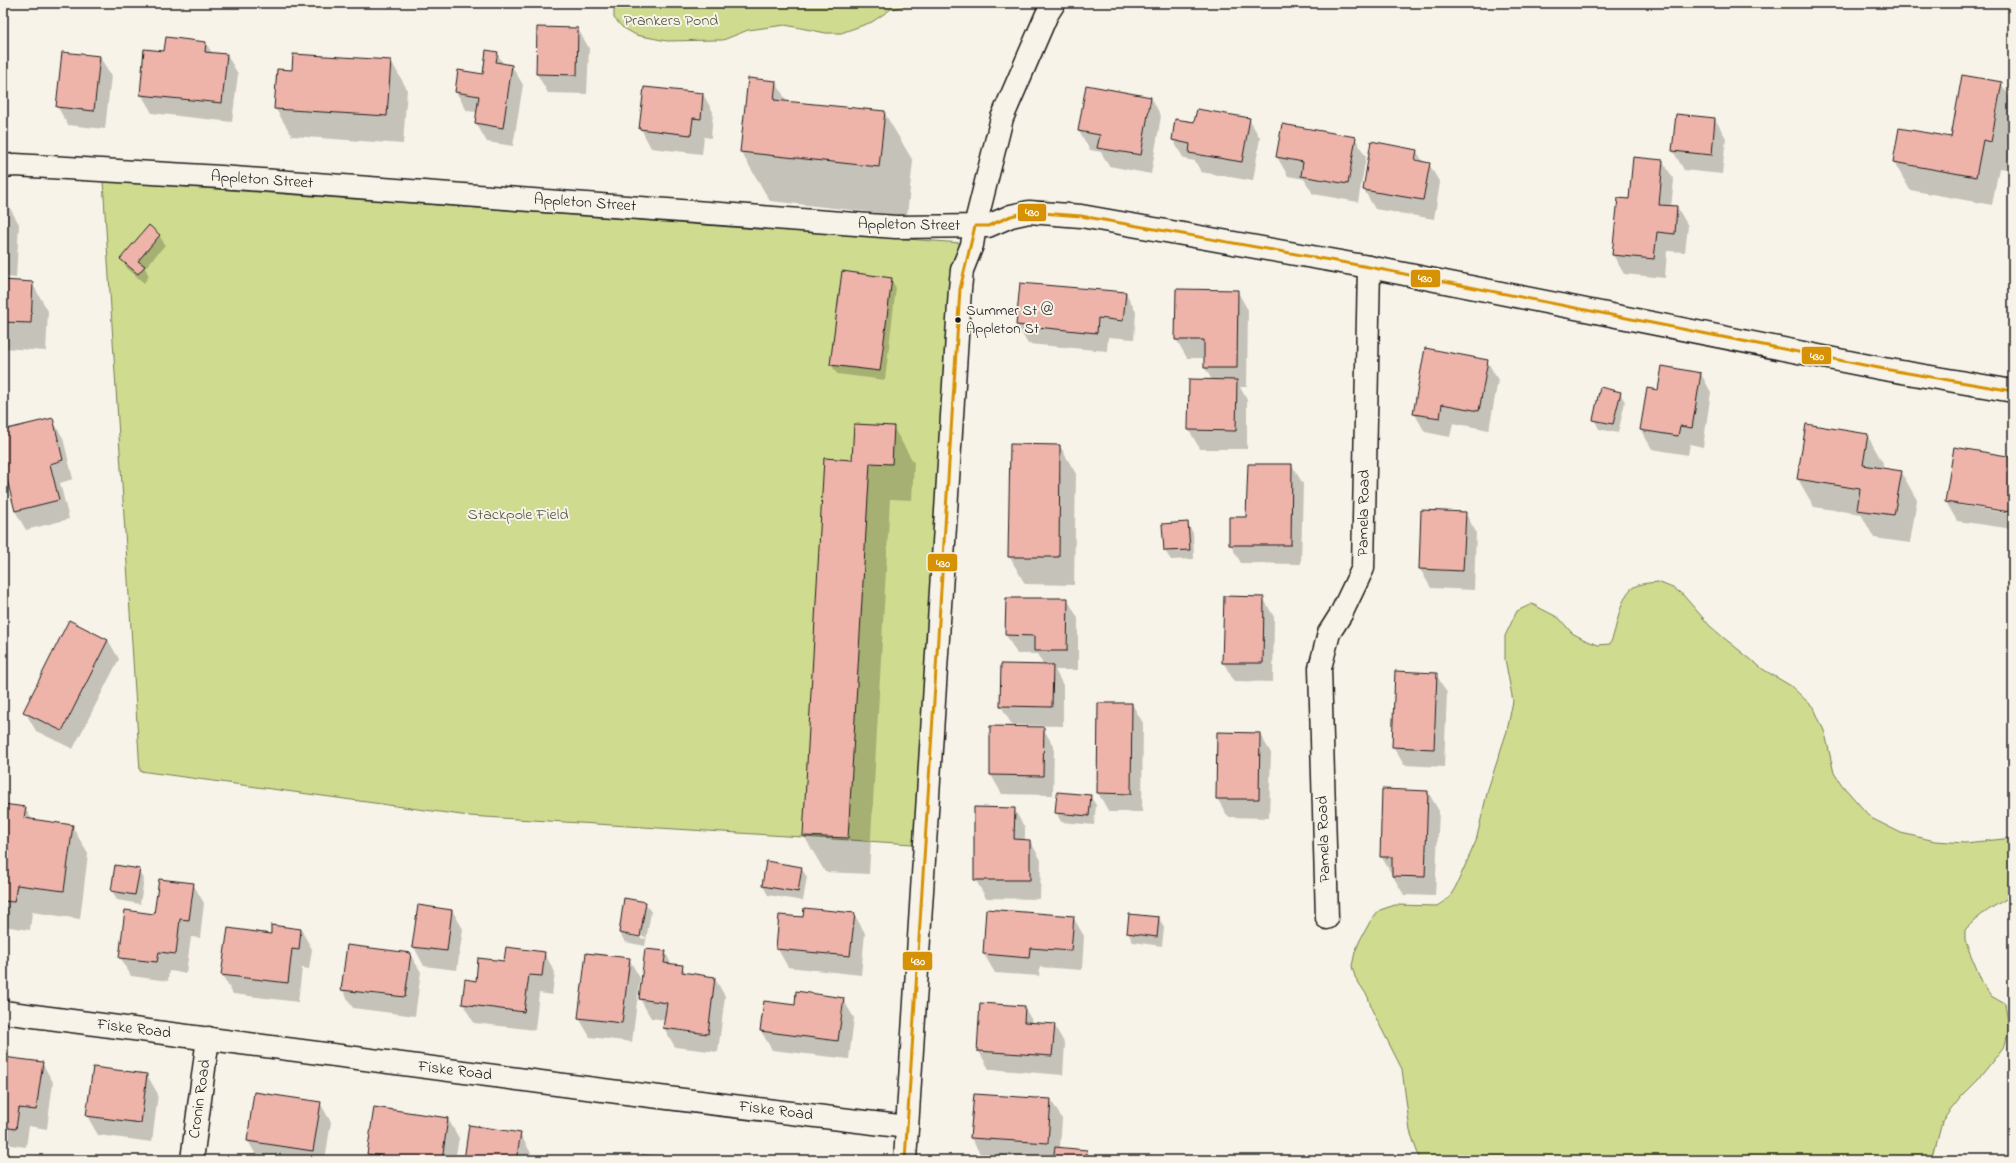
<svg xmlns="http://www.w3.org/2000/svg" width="2016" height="1163" font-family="'Indie Flower',sans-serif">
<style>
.green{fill:#cfdc8f;stroke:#767c56}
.shadow{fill:#0003;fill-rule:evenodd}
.building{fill:#eeb4aa;stroke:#1c1c1c}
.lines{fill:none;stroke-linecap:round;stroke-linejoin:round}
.minor-casing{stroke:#1c1c1c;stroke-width:25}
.minor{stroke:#f7f3e8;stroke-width:22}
.bus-1-casing{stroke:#f7f3e8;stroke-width:6}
.bus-1{stroke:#d69104;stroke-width:3}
.bus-dot{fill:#1c1c1c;stroke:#f7f3e8;stroke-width:1.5}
.labels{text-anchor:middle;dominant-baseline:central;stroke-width:4;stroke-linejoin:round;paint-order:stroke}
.bus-label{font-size:15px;fill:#1c1c1c;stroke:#f7f3e8;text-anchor:start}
.park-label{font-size:16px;fill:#52563e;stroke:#f7f3e8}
.street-label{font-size:16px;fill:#1c1c1c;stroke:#f7f3e8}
.line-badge{stroke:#f7f3e8;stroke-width:1.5}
.badge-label{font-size:11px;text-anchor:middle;font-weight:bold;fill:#fff}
</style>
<rect width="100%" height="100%" fill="#f7f3e8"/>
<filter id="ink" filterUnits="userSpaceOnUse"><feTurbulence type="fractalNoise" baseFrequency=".025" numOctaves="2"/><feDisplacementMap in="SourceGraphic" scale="8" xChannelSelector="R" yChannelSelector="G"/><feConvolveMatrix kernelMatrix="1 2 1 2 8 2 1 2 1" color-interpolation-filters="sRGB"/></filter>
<g filter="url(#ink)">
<g class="green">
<polygon points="614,3 920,3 891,9 872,22 841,33 826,33 785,25 748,30 723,40 714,40 667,41 636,35 622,27 614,18"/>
<polygon points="103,181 962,243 913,844 469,816 140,771"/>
<path d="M1658,582L1675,589L1683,595L1710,626L1724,638L1764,670L1791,686L1814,708L1825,733L1834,773L1842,785L1871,818L1901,833L1935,841L1965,843L2013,838V895C1996,905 1978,915 1965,930V941L1983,984L1991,996L2005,1004L2009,1028L2005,1045L1978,1080L1961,1097L1942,1121L1932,1160H1420L1410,1131L1402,1069L1372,1010L1368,997L1355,977L1352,966L1355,952L1360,940L1371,920L1380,910L1395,905L1437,906L1449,898L1456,886L1476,841L1488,789L1507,731L1513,701L1505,659V636L1517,611L1532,604L1559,618L1572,633L1585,640L1598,645L1610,644C1617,630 1620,594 1634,587C1641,583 1650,583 1658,582Z"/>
</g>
<g class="shadow">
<polygon points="538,28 578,29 589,48 587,94 548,93 537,74"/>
<polygon points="206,43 212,53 227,55 238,74 232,122 152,113 141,94 165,52"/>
<polygon points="497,53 504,65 512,66 523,85 513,146 487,142 476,123 477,112 467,111 456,92 484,75"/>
<polygon points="100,57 111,76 105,129 68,125 57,106"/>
<polygon points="391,61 407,89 403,144 292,136 275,108"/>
<polygon points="776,82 787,102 884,112 913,161 907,216 770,201 741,152"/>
<polygon points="2001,83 2013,103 2013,134 2007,169 1999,168 1992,205 1910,190 1894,162 1951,139"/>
<polygon points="645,88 703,94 713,112 711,138 704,137 702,154 651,148 641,129"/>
<polygon points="1151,97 1161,116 1151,174 1109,166 1101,152 1090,150 1079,131"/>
<polygon points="1677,115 1715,119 1726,138 1722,174 1684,170 1673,151"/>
<polygon points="1249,119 1260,138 1253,181 1201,172 1195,161 1184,159 1173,140 1176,120 1195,123"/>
<polygon points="1355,138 1366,157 1358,202 1313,194 1304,179 1288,176 1277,157"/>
<polygon points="1416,150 1423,162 1429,164 1440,183 1434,219 1375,209 1364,190"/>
<polygon points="1663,161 1674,180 1671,207 1677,207 1688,226 1685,252 1667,251 1665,278 1624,274 1613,255 1630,200"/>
<polygon points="3,196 19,224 16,278 7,277 7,282 32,283 48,311 46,351 3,348"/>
<polygon points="159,235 165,245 145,268 149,276 144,283 127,268 122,259"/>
<polygon points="891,279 896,288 885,380 837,374 831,364"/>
<polygon points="1237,291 1248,310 1247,387 1240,387 1247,400 1247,449 1200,449 1189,430 1212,380 1205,368 1205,358 1187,358 1176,339"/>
<polygon points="1126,293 1136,312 1134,339 1108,337 1107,351 1028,344 1017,325"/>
<polygon points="1487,361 1498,380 1489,430 1453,423 1450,437 1425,432 1414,413"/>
<polygon points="1701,374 1711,392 1703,447 1690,444 1688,455 1652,449 1641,430 1659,391"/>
<polygon points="1620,393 1625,402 1618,433 1599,429 1594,419"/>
<polygon points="52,419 63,438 73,479 60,483 69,519 26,530 15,511 3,460 3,431"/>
<polygon points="893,427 914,463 912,500 890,499 869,874 825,872 804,836 853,461"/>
<polygon points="1867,435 1883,463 1882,469 1901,472 1917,500 1910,543 1874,538 1861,514 1814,507 1798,479"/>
<polygon points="1060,446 1076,474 1074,585 1025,584 1009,556"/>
<polygon points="2013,458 2013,512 1958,503 1958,505 2013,514 2013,529 1957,521 1946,502"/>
<polygon points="1292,465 1303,484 1301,564 1241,563 1230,544 1247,518"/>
<polygon points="1465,513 1476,532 1474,590 1431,588 1420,569"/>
<polygon points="1187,523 1193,533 1194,559 1171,560 1165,551"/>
<polygon points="1263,598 1274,617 1273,682 1234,681 1223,662"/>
<polygon points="1067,599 1078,618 1078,670 1055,670 1063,685 1063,726 1012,725 1001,706 1044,666 1037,654 1017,654 1006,635"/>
<polygon points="108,640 119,659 73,749 36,731 25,712"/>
<polygon points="1436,674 1447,693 1444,767 1404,765 1393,746"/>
<polygon points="1132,704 1143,723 1142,812 1109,812 1098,793"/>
<polygon points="1043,728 1054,747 1053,795 1002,794 991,775"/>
<polygon points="1260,734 1271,753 1269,818 1228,817 1217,798"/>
<polygon points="1428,792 1439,811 1435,896 1404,895 1381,856"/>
<polygon points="1090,796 1096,805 1094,825 1061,822 1056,812"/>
<polygon points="3,805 25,808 32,820 72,826 88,854 80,919 32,912 30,930 3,926"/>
<polygon points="1014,809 1025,828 1025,841 1030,841 1041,860 1040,899 986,898 975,879"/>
<polygon points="116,866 139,870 144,879 140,904 117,900 112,891"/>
<polygon points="801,868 807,877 803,901 768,895 763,886"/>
<polygon points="193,884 204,903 200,938 191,937 186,973 169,971 168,981 131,976 120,957 155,915"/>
<path d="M645,903L651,912L645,946L625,942L620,933ZM625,933L646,937L645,939L625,935Z"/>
<polygon points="452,910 463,929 457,970 424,966 414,947"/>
<polygon points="854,914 865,933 861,975 788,967 777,948 804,918"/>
<polygon points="1130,915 1159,918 1164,928 1162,946 1133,942 1128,933"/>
<polygon points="1073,917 1084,936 1082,970 1040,967 1039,976 995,973 984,954"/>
<polygon points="301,930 312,949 309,969 302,968 298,1002 233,994 222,975 272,935"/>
<polygon points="665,952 672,965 682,966 686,974 714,977 725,996 718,1052 675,1047 664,1028 665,1020 651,1018 640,999"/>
<polygon points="544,953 555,972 552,995 539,993 535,1030 474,1023 463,1004 477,982 505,962"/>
<polygon points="410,954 421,972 415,1016 353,1008 342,989"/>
<polygon points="629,959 640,978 632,1042 590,1037 579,1018"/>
<polygon points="843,999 854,1018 849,1059 772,1050 761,1031 795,1006"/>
<polygon points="1024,1007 1034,1024 1054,1025 1065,1044 1063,1075 989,1069 978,1050"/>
<polygon points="3,1058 42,1063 53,1082 47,1129 29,1126 26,1147 11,1145 3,1131"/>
<polygon points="93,1068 147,1075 158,1094 152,1142 98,1135 87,1116"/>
<polygon points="255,1093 320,1103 331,1122 325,1160 259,1160 248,1141"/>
<polygon points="1051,1100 1062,1119 1060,1148 1087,1151 1092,1160 1030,1160 982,1157 971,1138"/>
<polygon points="448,1119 459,1138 455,1160 372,1160 368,1154"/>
<polygon points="520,1134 535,1160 465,1160"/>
</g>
<g class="building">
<polygon points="537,27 578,28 577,75 536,74"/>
<polygon points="166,37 206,42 205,52 227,54 222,103 140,95 144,49 164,51"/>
<polygon points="486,50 498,52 496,62 512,65 503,128 475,123 479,96 455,92 458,70 483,74"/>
<polygon points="62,52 100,56 94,111 56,107"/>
<polygon points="293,54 391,60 387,116 274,109 277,69 292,70"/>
<polygon points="1962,75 2002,82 1991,142 1983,140 1976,177 1893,162 1899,128 1951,137"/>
<polygon points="748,78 776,81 774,100 885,111 879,167 740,152"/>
<polygon points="1086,85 1151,97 1141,155 1097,148 1100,135 1078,131"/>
<polygon points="644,87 703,93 701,119 693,118 691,135 639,129"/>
<polygon points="1197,109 1250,118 1242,162 1189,153 1190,144 1172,140 1175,119 1194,122"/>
<polygon points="1676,114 1715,118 1712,155 1672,151"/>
<polygon points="1282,124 1356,137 1348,184 1301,176 1303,162 1276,157"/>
<polygon points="1371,141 1417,150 1415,160 1430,163 1423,200 1363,190"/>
<polygon points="1633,157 1663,160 1659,205 1677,206 1675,234 1657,232 1654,259 1612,255 1618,198 1629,199"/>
<polygon points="149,225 160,235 138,261 145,266 138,274 120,259"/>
<polygon points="842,271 892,278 880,371 830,365"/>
<polygon points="3,280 33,282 31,323 3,322"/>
<polygon points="1020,283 1126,292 1123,321 1098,318 1097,333 1016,325"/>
<polygon points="1176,289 1238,290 1237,368 1204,368 1204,340 1175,340"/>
<polygon points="1425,348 1488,360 1479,411 1442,404 1440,418 1413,414"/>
<polygon points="1662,366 1701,373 1692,428 1680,426 1678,436 1640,430 1647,388 1658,390"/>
<polygon points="1189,379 1237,380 1236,431 1188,430"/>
<polygon points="1600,387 1621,392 1613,424 1593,420"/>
<polygon points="53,418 63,460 50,464 59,500 15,511 3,464 3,430"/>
<polygon points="854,424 894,426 892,464 870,463 848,838 803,836 824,458 852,460"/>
<polygon points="1806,424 1868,434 1863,465 1902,471 1894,515 1857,510 1860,489 1797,479"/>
<polygon points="1010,444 1060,445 1059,557 1008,557"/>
<polygon points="1954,447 2013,457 2013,490 2010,512 1945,502"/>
<polygon points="1248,464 1292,464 1291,545 1229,545 1229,517 1246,517"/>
<polygon points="1421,510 1466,512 1463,571 1419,569"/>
<polygon points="1188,522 1190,550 1164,551 1162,524"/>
<polygon points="1224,596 1264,597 1263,663 1222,663"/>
<polygon points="1006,598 1068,598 1067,651 1034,651 1034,636 1005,635"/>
<polygon points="69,620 108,640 62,731 23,712"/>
<polygon points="1001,664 1053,665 1052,707 1000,706"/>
<polygon points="1395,671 1437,673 1434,749 1392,747"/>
<polygon points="1098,703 1132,703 1131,794 1097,793"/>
<polygon points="990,726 1044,727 1043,776 990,775"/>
<polygon points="1217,732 1260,733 1259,799 1216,799"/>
<polygon points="1382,789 1428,791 1425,877 1392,876 1392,857 1380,857"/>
<polygon points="1057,792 1091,795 1089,816 1055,813"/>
<polygon points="3,804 26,807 24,818 73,825 64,891 17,885 14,902 3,901"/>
<polygon points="974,807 1015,808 1014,839 1030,840 1030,880 974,880"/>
<polygon points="766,861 802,867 798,892 762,886"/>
<polygon points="115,865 140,869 135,895 111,891"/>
<polygon points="159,879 194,883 189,920 180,919 176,954 159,952 157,962 119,958 125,910 154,914"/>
<polygon points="624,898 646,902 640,937 619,933"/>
<polygon points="418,905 452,910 447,951 412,947"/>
<polygon points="804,908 855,913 850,956 776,949 779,915 803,917"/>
<polygon points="986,909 1074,916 1071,951 1030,948 1029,958 983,954"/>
<polygon points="1129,914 1159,917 1157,937 1127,933"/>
<polygon points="271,925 301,929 299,950 292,949 288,983 221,975 228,928 271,934"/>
<polygon points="347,945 411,953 405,997 341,990"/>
<polygon points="506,947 545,952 542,976 529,975 524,1012 462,1004 465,979 476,981 478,958 504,961"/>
<polygon points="645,949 666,951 664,963 683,965 682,972 715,977 708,1034 663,1028 667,1003 639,999"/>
<polygon points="586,953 630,958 622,1023 578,1018"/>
<polygon points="796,991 844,998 838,1041 760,1031 764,1001 795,1005"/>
<polygon points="980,1003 1025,1006 1024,1022 1055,1024 1052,1056 977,1051"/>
<polygon points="3,1057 43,1062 36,1110 19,1108 16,1129 3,1127"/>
<polygon points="93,1067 147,1074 141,1123 86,1116"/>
<polygon points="254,1092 321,1102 313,1151 247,1141"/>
<polygon points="974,1094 1051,1099 1048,1143 970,1138"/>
<polygon points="374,1107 448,1118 442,1160 410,1160 367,1154"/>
<polygon points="469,1125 521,1133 516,1160 464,1160"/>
<polygon points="1055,1147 1087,1150 1086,1160 1053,1160"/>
<polygon points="642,1155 699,1160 642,1160"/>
</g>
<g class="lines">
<g class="minor-casing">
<g id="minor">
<polyline points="3,166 15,165 221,177 896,227 988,226 1011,216 1029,212 1081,216 1369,267 1884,369 2013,391"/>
<polyline points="1327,918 1320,668 1329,633 1341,614 1363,568 1369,267"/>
<polyline points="3,1012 618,1092 907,1127"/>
<polyline points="192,1160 208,1038"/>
<polyline points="905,1160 960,289 962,270 972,245 975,226 1002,118 1047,14 1054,3"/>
</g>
</g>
<use href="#minor" class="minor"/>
<g class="bus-1-casing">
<polyline id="bus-1" points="905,1160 960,289 975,226 988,226 1011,216 1029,212 1081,216 1369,267 1884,369 2013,391"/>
</g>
<use href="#bus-1" class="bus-1"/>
</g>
</g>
<circle class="bus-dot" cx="958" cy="320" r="3.5"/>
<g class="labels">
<g class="bus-label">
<text x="966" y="311">Summer St @<tspan x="966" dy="18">Appleton St</tspan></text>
</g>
<g class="park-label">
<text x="671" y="21">Prankers Pond</text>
<text x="518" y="515">Stackpole Field</text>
</g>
<g class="street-label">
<text transform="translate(262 180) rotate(4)">Appleton Street</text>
<text transform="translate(585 203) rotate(4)">Appleton Street</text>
<text transform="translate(909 225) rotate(1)">Appleton Street</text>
<text transform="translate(1364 513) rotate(-89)">Pamela Road</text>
<text transform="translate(1324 839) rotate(-92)">Pamela Road</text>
<text transform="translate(134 1029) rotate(7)">Fiske Road</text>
<text transform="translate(455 1071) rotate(7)">Fiske Road</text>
<text transform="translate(200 1099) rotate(-82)">Cronin Road</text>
<text transform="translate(776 1111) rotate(7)">Fiske Road</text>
</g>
</g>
<g class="line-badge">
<rect x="1017" y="203" width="30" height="19" rx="4" fill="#d69104"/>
<rect x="1410" y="269" width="31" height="19" rx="4" fill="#d69104"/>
<rect x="1801" y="346" width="31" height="19" rx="4" fill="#d69104"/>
<rect x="927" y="553" width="31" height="19" rx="4" fill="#d69104"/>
<rect x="902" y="951" width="31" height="20" rx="4" fill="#d69104"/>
</g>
<g class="badge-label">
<text x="1032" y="216">430</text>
<text x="1425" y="282">430</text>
<text x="1817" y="360">430</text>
<text x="943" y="567">430</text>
<text x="918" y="965">430</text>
</g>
<rect width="2016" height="1163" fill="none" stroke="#f7f3e8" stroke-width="16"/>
<rect x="8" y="8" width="2000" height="1147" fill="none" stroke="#1c1c1c" stroke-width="1.5" filter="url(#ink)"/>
</svg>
